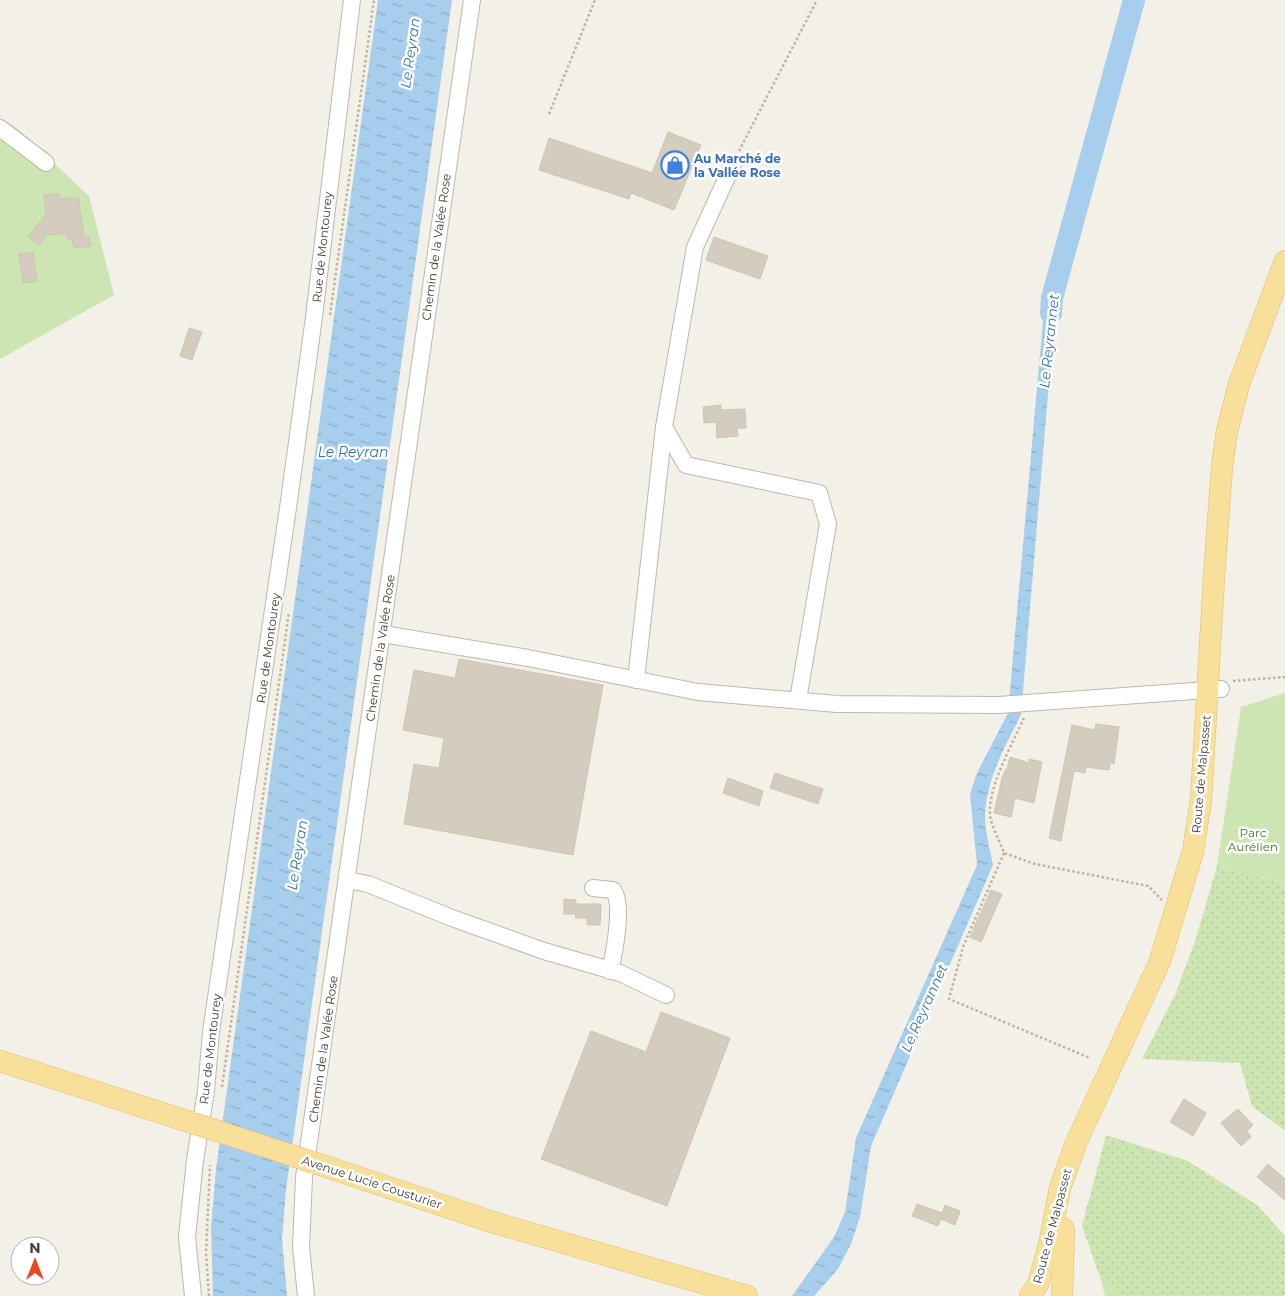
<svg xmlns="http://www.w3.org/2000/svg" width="1285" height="1296" font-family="Montserrat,sans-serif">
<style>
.grass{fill:url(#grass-dots)}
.park{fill:#cde5b2}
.water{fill:url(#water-ripples)}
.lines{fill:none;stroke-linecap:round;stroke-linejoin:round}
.river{stroke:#a7cfed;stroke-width:22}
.building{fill:#d4ccbe;stroke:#cec4b1}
.minor-casing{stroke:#beb8ab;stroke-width:18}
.major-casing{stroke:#debd6b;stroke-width:22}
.path{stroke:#bfb39c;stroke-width:2.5;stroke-dasharray:2.5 2.5;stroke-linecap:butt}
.minor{stroke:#fff;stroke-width:16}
.major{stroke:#f9e09a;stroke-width:21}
.major-bridge-casing{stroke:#debd6b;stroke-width:22;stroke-linecap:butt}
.major-bridge{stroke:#f9e09a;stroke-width:21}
.labels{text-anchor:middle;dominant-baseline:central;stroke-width:5;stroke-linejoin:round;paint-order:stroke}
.shop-label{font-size:12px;font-weight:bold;fill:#366cbe;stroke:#fff;text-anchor:start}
.street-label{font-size:12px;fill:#464037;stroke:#fff}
.park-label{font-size:12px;fill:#47752c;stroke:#fff}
.water-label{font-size:14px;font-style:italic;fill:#3578ad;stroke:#fff}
</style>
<defs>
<pattern id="grass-dots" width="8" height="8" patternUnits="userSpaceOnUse" patternTransform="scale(1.25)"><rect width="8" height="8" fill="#cde5b2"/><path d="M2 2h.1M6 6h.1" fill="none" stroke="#b1c69a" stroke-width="1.8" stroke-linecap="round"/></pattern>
<pattern id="water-ripples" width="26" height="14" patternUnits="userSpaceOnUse" patternTransform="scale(1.25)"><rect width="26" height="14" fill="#a7cfed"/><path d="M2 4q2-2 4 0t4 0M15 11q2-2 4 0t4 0" fill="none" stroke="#8aa9c1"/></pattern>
</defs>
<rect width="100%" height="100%" fill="#f3f0e8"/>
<g class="grass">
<polygon points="1217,866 1282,883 1285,890 1285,1131 1252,1106 1240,1063 1142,1059 1175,995 1196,938"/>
<polygon points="1106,1135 1188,1161 1257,1205 1285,1236 1285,1296 1123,1296 1101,1280 1082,1226"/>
</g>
<g class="park">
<polygon points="0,119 14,126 89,196 114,295 0,359"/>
<polygon points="1285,693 1285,890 1282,883 1217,866 1241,707"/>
<polygon points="1101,1280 1123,1296 1105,1296"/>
</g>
<g class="water">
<polygon points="378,0 452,0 286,1190 282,1239 287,1296 213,1296 211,1227 216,1169"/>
<path d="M1054,282L1062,284L1057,294L1052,346L1021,715C1005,746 986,780 985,816C985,832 990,849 993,865L871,1146L860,1217L851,1244L838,1269L814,1296H792L834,1237L845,1212L856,1138L977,865L970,794L977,773L1008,713L1045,298Z"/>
</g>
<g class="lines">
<polyline class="river" points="1051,313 1052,298 1134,0"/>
</g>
<g class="building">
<polygon points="668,132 701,145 674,210 631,193 629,199 539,170 549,138 652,173"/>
<polygon points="59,194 60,199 78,198 84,237 89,237 91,246 74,248 72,239 67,239 67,233 47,235 39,245 28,237 46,214 44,195"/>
<polygon points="714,237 768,256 760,279 706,260"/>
<polygon points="33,252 37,281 23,283 19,254"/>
<polygon points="189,328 202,332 192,360 180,356"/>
<polygon points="721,405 721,410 745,409 746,428 737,428 738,436 717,438 716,422 704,423 703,407"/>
<polygon points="459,659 603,685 573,855 404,824 414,764 439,768 444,738 403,730 414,670 455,678"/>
<polygon points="1096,724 1119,727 1114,764 1110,763 1109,770 1086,767 1085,773 1074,771 1061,841 1049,838 1072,725 1095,730"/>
<polygon points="1010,757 1029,763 1029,759 1042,762 1034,803 1015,798 1011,817 994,813 1002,778 1006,769 1007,769"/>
<polygon points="775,773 823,789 818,804 770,788"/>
<polygon points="728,778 763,791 759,806 723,793"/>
<polygon points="991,890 1002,894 981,942 970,937"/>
<polygon points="564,899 576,900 576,904 601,904 600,925 587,925 587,918 575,918 576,914 564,914"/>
<polygon points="661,1012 730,1038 667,1206 541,1159 591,1031 646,1052"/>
<polygon points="1184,1099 1206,1113 1193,1136 1170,1122"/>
<polygon points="1238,1109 1253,1125 1247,1131 1251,1137 1241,1146 1221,1123"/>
<polygon points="1268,1164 1285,1179 1285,1200 1257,1177"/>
<polygon points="917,1204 942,1213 945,1205 960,1211 955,1225 941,1219 938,1226 912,1216"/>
</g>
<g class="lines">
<g class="minor-casing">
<g id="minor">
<polyline points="0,128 46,163"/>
<polyline points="664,427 686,465 819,493 828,524 798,700"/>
<polyline points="383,634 528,658 698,692 837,704 999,705 1221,689"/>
<polyline points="636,680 664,427 695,247 733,164"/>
<polyline points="347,880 368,884 452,918 544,951 620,973 666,995"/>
<path d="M593,888L613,890C624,904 614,954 610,971"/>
<polyline points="193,1296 187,1237 195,1160 206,1091 211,1032 289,501 314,317 352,0"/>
<polyline points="306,1296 301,1247 304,1177 472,0"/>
</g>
</g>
<g class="major-casing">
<g id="major">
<polyline points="0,1061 193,1123"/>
<polyline points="315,1163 492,1222 747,1296"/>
<polyline points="1030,1296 1038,1284 1049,1245 1060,1188 1076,1143 1160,961 1193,851 1201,800 1214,577 1222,466 1227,431 1239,384 1285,261"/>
<polyline points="1062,1296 1064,1229"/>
</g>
</g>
<g class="path">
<polyline points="549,114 595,0"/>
<polyline points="739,151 817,0"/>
<polyline points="330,315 374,0"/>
<polyline points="1233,681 1285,677"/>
<path d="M1024,718C1013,743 984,793 991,820C994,831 1000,842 1004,853L1035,864L1148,886L1162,900"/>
<polyline points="1004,853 963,947 949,999 1090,1058"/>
<polyline points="222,1087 289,612"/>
<polyline points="209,1296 206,1253 210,1165"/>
</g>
<use href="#minor" class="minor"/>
<use href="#major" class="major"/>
<g class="major-bridge-casing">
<polyline id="major-bridge" points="193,1123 315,1163"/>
</g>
<use href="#major-bridge" class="major-bridge"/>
</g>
<defs>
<g id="shop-ring" transform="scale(1.4375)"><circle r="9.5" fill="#fff" stroke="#3f7fe0" stroke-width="1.5"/><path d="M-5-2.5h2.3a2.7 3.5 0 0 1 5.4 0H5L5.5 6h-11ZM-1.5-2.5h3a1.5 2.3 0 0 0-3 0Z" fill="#3f7fe0"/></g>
</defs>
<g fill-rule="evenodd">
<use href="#shop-ring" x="675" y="165"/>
</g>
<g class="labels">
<g class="shop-label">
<text x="694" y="158">Au Marché de<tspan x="694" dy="14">la Vallée Rose</tspan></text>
</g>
<g class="street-label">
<text transform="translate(322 247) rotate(-84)">Rue de Montourey</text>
<text transform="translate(436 247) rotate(-82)">Chemin de la Valée Rose</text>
<text transform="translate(268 648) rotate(-82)">Rue de Montourey</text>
<text transform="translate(380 648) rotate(-82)">Chemin de la Valée Rose</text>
<text transform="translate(1201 774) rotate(-85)">Route de Malpasset</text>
<text transform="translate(210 1049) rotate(-83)">Rue de Montourey</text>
<text transform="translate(323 1049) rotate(-82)">Chemin de la Valée Rose</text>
<text transform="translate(372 1182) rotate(18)">Avenue Lucie Cousturier</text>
<text transform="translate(1052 1226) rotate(-75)">Route de Malpasset</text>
</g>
<g class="park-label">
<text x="1253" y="832">Parc<tspan x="1253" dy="14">Aurélien</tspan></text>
</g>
<g class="water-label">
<text transform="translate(410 53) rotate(-82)">Le Reyran</text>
<text transform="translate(1049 341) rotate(-84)">Le Reyrannet</text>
<text x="353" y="452">Le Reyran</text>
<text transform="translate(297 855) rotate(-81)">Le Reyran</text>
<text transform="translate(924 1008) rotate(-66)">Le Reyrannet</text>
</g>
</g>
<g transform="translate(35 1261)"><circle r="24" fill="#ffffff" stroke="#b5b3af"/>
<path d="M0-4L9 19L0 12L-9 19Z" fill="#f04522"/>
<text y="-8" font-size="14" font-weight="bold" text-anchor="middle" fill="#464037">N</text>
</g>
</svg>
